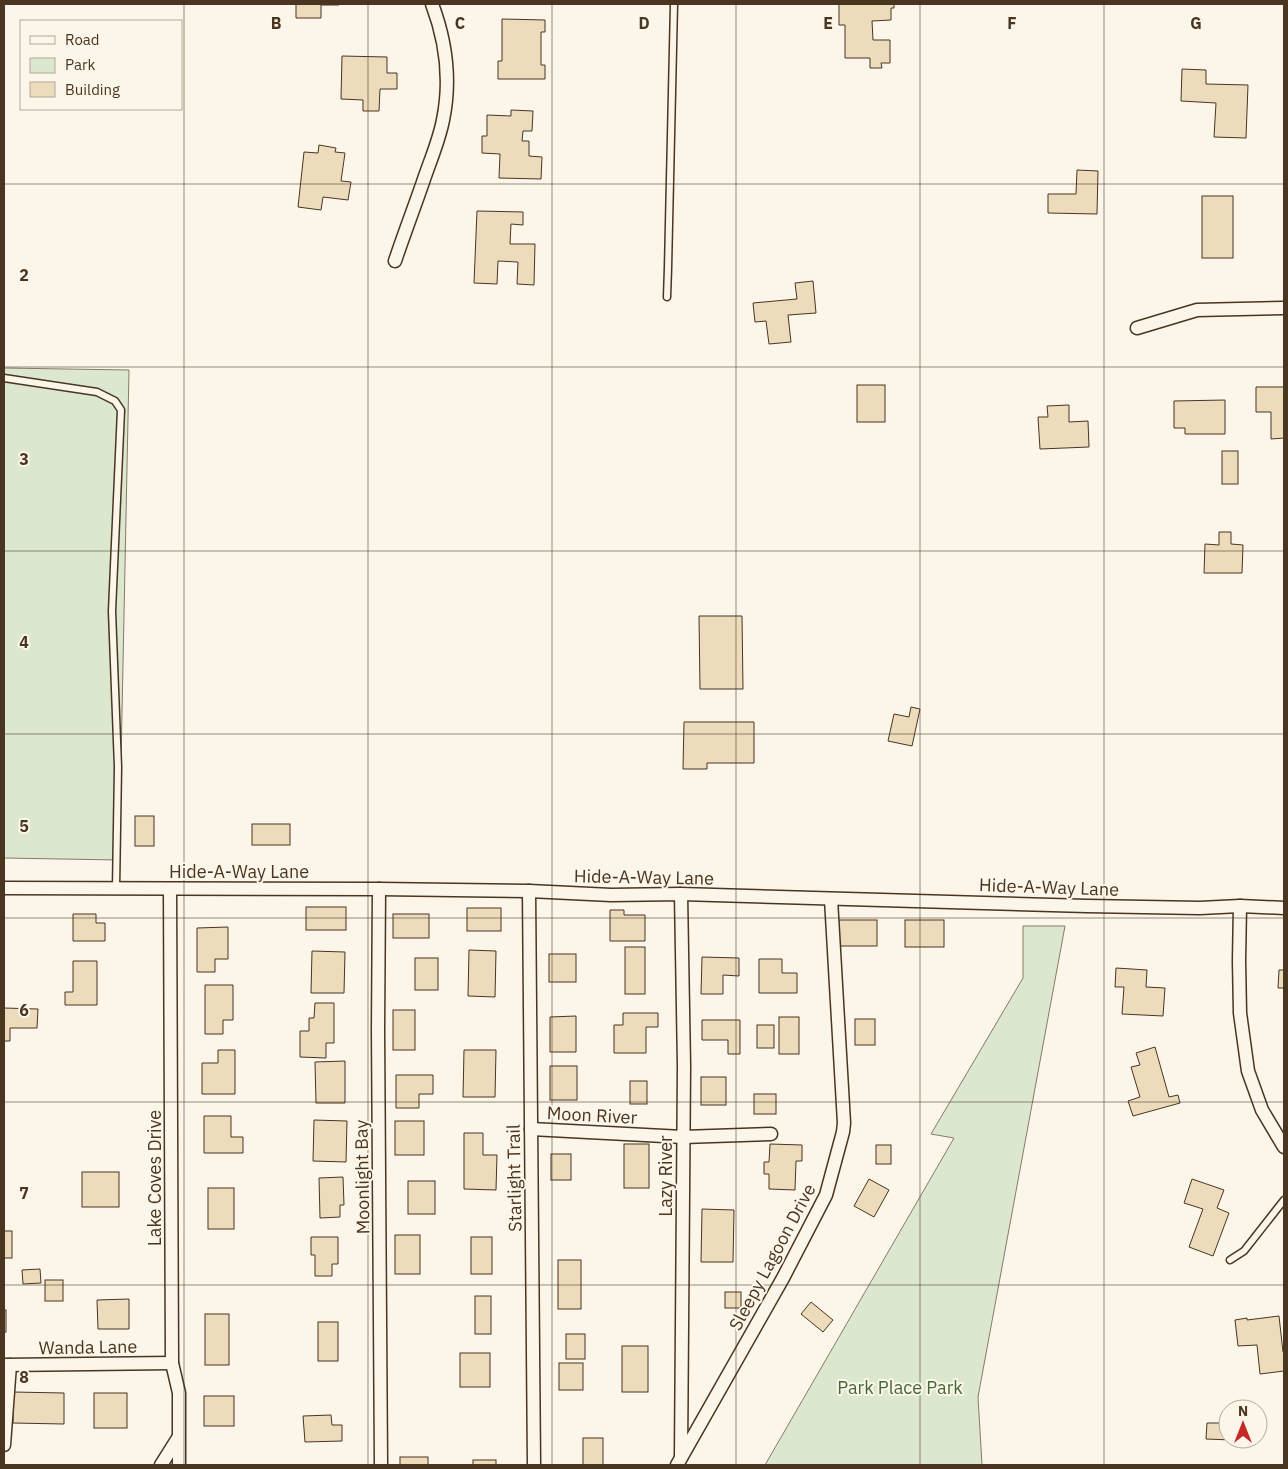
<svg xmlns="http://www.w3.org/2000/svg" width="1288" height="1469" font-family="'IBM Plex Sans',sans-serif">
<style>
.green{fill:#dce7d0;stroke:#887966}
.building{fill:#ecdcbc;stroke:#4a3520}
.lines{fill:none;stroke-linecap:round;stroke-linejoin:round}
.service-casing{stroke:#4a3520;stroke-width:9}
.minor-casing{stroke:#4a3520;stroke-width:15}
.service{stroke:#fbf6e9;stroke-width:6}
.minor{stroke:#fbf6e9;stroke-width:12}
.grid{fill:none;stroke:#4a3520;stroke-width:1;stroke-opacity:0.55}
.labels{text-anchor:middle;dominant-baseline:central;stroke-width:4;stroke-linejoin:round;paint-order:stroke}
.street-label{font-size:18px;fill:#4a3520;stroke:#fbf6e9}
.park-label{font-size:18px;fill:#436837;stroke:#fbf6e9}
.grid-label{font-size:16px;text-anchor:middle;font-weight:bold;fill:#4a3520;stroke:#fbf6e9;stroke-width:4;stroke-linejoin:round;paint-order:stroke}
</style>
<rect width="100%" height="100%" fill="#fbf6e9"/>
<g class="green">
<polygon points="4,368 129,370 119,860 4,858"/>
<polygon points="1023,926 1065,926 978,1397 982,1465 765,1465 954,1138 931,1134 1023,978"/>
</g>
<g class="building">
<polygon points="296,4 339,4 339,5 321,5 321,18 296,18"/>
<polygon points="839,4 894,4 894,8 891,8 891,20 872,21 873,40 890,40 890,63 881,63 882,68 870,68 870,58 845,58 845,25 839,25"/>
<polygon points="502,19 545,20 545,32 541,32 541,65 545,65 545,79 498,79 498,61 502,61"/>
<polygon points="342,56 387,57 387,73 397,73 397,89 380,89 379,111 363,111 363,100 341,99"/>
<polygon points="1182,69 1206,70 1206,84 1248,85 1246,138 1214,137 1216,103 1181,101"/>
<polygon points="511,110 533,111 532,131 523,131 522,141 529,141 529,156 542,157 541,179 499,178 500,154 482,153 482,136 487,136 487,115 511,116"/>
<polygon points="319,145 336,148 335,152 345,153 341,181 351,182 348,200 323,197 321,210 298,207 304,152 318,153"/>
<polygon points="1077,170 1098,171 1097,214 1048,213 1048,194 1076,194"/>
<rect x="1202" y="196" width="31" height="62"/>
<polygon points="477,211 523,212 523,225 511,224 510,244 535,244 534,285 517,284 518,262 498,261 497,284 474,283"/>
<polygon points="813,281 816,313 788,315 791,342 769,344 766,321 755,322 753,303 797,299 795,283"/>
<rect x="857" y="385" width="28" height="37"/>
<polygon points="1256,387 1284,387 1284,438 1271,439 1271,412 1256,412"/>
<polygon points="1225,400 1225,434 1185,434 1185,428 1174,428 1174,401"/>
<polygon points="1069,405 1069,422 1088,421 1089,447 1040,449 1038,417 1048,417 1047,406"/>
<rect x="1222" y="451" width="16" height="33"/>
<polygon points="1219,532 1231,532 1231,544 1243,545 1242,573 1204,573 1205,544 1219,545"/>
<polygon points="699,616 742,616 743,689 700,689"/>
<polygon points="911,707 920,709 912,746 888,741 894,714 909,717"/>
<polygon points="684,722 754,722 754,763 707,763 707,769 683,769"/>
<rect x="135" y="816" width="19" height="30"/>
<rect x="252" y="824" width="38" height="21"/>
<rect x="306" y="907" width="40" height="23"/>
<rect x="467" y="908" width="34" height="23"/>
<polygon points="610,910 624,910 624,915 645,915 645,941 610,941"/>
<polygon points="73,914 96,914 96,923 105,923 105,941 73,941"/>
<rect x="393" y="914" width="36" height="24"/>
<rect x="837" y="920" width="40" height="26"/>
<rect x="905" y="920" width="39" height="27"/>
<polygon points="228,927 228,959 215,959 215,972 197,972 197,928"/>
<rect x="625" y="947" width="20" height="47"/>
<polygon points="469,950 496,951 495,997 468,996"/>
<polygon points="312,951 345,952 344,993 311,993"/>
<rect x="549" y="954" width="27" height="28"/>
<polygon points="702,957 739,958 739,976 723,975 723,994 701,994"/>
<rect x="415" y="958" width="23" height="32"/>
<polygon points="759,959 782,959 782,973 797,973 797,993 759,993"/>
<polygon points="73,961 97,961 97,1005 65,1005 65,992 73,992"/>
<polygon points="1116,968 1147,970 1146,987 1165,988 1163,1016 1122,1014 1124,987 1115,987"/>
<polygon points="1279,970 1284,970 1284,988 1278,988"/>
<polygon points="205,985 233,985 233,1020 223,1020 223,1034 205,1034"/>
<polygon points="315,1003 334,1003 334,1043 326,1043 326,1058 300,1057 300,1031 309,1031 309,1018 314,1018"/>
<polygon points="4,1008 38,1009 37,1028 10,1028 10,1041 4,1041"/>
<rect x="393" y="1010" width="22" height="40"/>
<polygon points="623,1013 658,1013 658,1027 646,1027 646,1053 614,1053 614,1025 623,1025"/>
<polygon points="576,1016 576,1052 550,1052 550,1017"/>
<rect x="779" y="1017" width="20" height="37"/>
<rect x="855" y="1019" width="20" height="26"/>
<polygon points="702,1020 740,1020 740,1054 728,1054 728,1040 702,1040"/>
<rect x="757" y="1025" width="17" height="23"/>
<polygon points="1155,1047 1169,1097 1178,1095 1180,1103 1133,1116 1128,1101 1140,1097 1131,1067 1140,1065 1136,1053"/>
<polygon points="218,1050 235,1050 235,1094 202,1094 202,1063 218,1063"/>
<polygon points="464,1050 496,1050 495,1097 463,1097"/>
<polygon points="345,1061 345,1103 316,1103 315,1062"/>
<rect x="550" y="1066" width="27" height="34"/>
<polygon points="396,1075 433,1075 433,1094 419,1094 419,1108 396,1108"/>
<rect x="701" y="1077" width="25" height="28"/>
<rect x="630" y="1081" width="17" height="23"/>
<rect x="754" y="1094" width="22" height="20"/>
<polygon points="204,1116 231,1116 231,1137 243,1137 243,1153 204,1153"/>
<polygon points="314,1120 347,1121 346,1162 313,1161"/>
<rect x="395" y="1121" width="29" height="34"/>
<polygon points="464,1133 483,1133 483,1155 497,1155 496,1190 464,1189"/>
<rect x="624" y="1144" width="25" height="44"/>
<polygon points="770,1144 802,1145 802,1161 796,1161 795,1190 769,1189 769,1174 764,1174 764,1162 769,1162"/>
<rect x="876" y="1145" width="15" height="19"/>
<rect x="551" y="1154" width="20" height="26"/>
<rect x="82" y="1172" width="37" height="35"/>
<polygon points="343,1177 344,1205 340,1205 340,1217 320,1218 319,1178"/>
<polygon points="869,1179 889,1190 874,1217 854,1206"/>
<polygon points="1192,1179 1224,1190 1217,1208 1229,1213 1213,1256 1189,1247 1203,1209 1184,1203"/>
<rect x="408" y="1181" width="27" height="33"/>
<rect x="208" y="1188" width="26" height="41"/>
<polygon points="702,1209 734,1210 733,1262 701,1262"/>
<rect x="4" y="1231" width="8" height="27"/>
<rect x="395" y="1235" width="25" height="39"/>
<polygon points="311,1237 338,1237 338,1264 332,1264 332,1276 315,1276 315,1255 311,1255"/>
<rect x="471" y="1237" width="21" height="37"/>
<rect x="558" y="1260" width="23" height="49"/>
<polygon points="40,1269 41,1283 23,1284 22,1270"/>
<rect x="45" y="1280" width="18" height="21"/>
<rect x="725" y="1292" width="16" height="16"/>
<rect x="475" y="1296" width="16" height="38"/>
<polygon points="129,1299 129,1329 98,1329 97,1300"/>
<polygon points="811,1302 833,1320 823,1332 801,1314"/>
<rect x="4" y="1310" width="2" height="22"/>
<rect x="205" y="1314" width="24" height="51"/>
<polygon points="1279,1316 1283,1352 1284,1352 1284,1371 1260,1374 1257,1345 1238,1346 1235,1320 1247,1318 1247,1320"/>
<rect x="318" y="1322" width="20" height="39"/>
<rect x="566" y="1334" width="19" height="25"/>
<rect x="622" y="1346" width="26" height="46"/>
<rect x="460" y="1353" width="30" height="34"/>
<rect x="559" y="1363" width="24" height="27"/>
<polygon points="13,1392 64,1393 64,1424 13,1423"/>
<rect x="94" y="1393" width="33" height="35"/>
<rect x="204" y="1396" width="30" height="30"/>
<polygon points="331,1415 332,1425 342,1425 342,1441 305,1442 303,1416"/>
<polygon points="1207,1423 1228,1423 1228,1439 1232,1440 1206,1439"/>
<rect x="583" y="1438" width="20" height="27"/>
<rect x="400" y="1457" width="28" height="8"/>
<rect x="473" y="1460" width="23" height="5"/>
</g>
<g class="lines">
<g class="service-casing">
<g id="service">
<polyline points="667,297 668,268 674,4"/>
<polyline points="4,378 97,392 115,401 121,410 112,611 118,767 116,888"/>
<polyline points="1230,1260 1244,1251 1284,1200"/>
</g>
</g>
<g class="minor-casing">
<g id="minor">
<path d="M395,261C404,234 414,208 423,182C430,161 439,141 443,120C451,81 446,41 432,4"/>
<polyline points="1137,328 1197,310 1284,308"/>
<polyline points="4,888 379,889 529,891 611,895 681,894 1087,906 1200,908 1240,906 1284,908"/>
<polyline points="170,889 172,1363 179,1393 179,1465"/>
<polyline points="379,889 378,1030 381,1465"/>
<polyline points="529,891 534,1465"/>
<polyline points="681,894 684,1066 681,1456"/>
<polyline points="1240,906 1239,961 1240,1013 1248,1071 1262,1110 1284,1147"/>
<polyline points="531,1129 683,1137 771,1134"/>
<polyline points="4,1365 172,1363"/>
<polyline points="4,1445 10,1365"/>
<polyline points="161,1465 178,1438"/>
<polyline points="677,1465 783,1278 826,1195 843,1132 844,1123 831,899"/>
</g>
</g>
<use href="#service" class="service"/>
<use href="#minor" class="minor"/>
</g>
<path class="grid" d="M184,4V1465M368,4V1465M552,4V1465M736,4V1465M920,4V1465M1104,4V1465M4,184H1284M4,367H1284M4,551H1284M4,734H1284M4,918H1284M4,1102H1284M4,1285H1284"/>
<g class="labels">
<g class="street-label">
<text x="239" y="871">Hide-A-Way Lane</text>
<text transform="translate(644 877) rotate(1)">Hide-A-Way Lane</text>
<text transform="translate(1049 887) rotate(2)">Hide-A-Way Lane</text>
<text transform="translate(592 1115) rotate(3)">Moon River</text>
<text transform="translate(665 1176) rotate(-90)">Lazy River</text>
<text transform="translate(362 1177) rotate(-91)">Moonlight Bay</text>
<text transform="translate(154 1178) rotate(-90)">Lake Coves Drive</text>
<text transform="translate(514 1178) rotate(-91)">Starlight Trail</text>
<text transform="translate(772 1257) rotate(-62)">Sleepy Lagoon Drive</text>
<text transform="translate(88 1347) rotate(-1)">Wanda Lane</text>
</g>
<g class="park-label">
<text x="900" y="1387">Park Place Park</text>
</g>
</g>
<g class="grid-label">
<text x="276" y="29">B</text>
<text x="460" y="29">C</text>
<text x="644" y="29">D</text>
<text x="828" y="29">E</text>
<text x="1012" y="29">F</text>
<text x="1196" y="29">G</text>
<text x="24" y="281">2</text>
<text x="24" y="465">3</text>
<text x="24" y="648">4</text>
<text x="24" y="832">5</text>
<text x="24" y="1016">6</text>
<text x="24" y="1199">7</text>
<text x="24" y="1383">8</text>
</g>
<rect width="1288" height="1469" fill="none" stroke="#4a3520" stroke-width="10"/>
<rect x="20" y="20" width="162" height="90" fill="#fbf6e9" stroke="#b4a999"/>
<rect x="30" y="36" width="25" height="8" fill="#fbf6e9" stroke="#b4a999"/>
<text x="65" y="45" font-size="15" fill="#4a3520">Road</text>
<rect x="30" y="58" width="25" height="15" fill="#dce7d0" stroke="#b4a999"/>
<text x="65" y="70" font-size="15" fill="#4a3520">Park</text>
<rect x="30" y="82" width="25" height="15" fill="#ecdcbc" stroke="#b4a999"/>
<text x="65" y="95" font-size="15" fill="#4a3520">Building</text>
<g transform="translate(1243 1424)"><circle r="24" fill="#fbf6e9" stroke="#b4a999"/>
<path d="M0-4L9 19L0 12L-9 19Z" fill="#c62828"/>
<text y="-8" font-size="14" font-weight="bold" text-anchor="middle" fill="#4a3520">N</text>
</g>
</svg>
